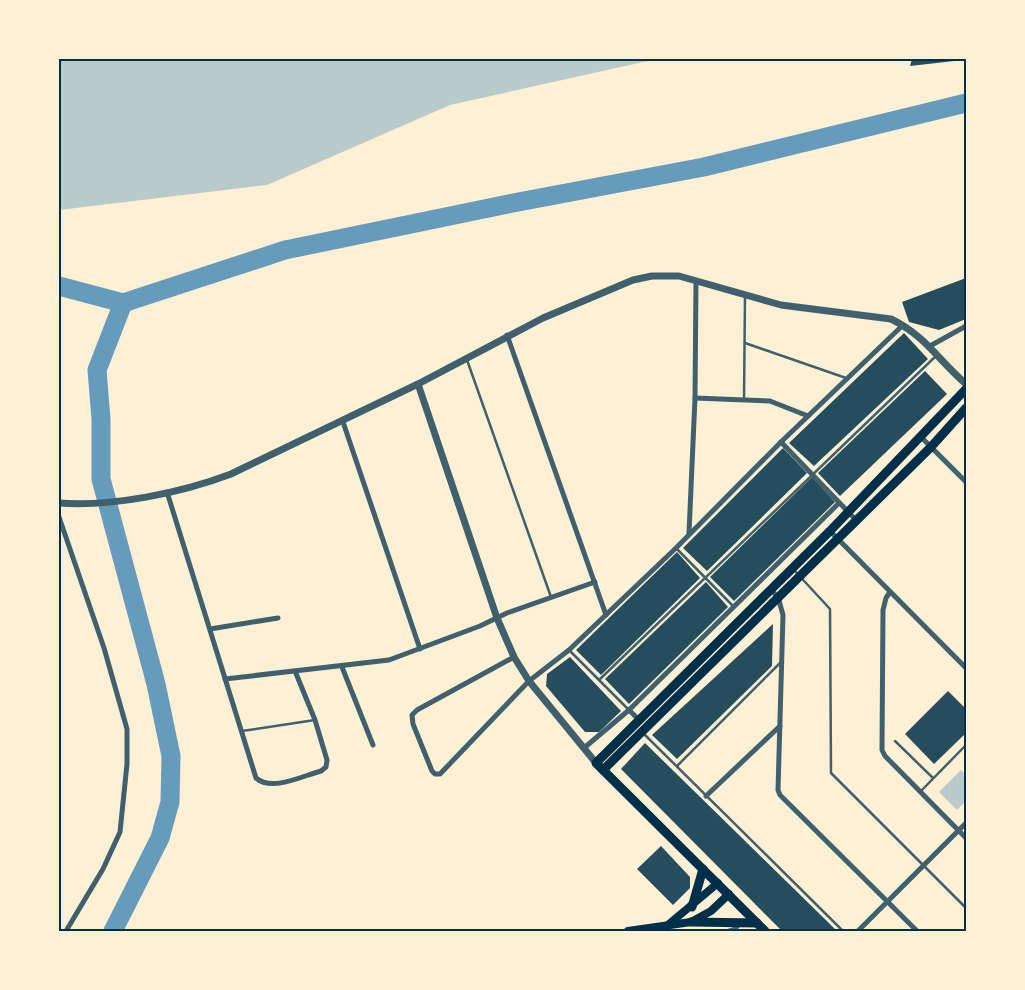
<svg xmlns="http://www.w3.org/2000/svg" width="1025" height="990" font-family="Inter,sans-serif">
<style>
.green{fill:#b9caca}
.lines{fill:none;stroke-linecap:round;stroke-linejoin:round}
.river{stroke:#669bbc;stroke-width:19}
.building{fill:#264d5e}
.service{stroke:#3f606c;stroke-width:2.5}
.minor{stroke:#3f606c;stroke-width:5}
.tertiary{stroke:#3f606c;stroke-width:7}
.secondary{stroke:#003049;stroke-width:8}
.primary{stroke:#003049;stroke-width:9}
.neatline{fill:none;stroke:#003049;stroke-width:2}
</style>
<rect width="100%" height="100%" fill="#fdf0d5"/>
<g class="green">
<polygon points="59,59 657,59 450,105 267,185 59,210"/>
<polygon points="961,770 966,775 966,801 957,810 939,792"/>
</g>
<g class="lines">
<g class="river">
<polyline points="59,286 123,303 285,250 513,203 704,167 966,103"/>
<polyline points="113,931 160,838 170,802 171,756 156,684 101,479 101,419 97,370 123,303"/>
</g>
</g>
<g class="building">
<polygon points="912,59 963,59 963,60 910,66"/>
<polygon points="966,278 966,319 939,330 909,322 902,302"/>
<polygon points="904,333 928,359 814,466 789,443"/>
<polygon points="925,371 947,394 840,496 818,473"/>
<polygon points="783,448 807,473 707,571 683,548"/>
<polygon points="812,477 835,502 734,601 710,577"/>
<polygon points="677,552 700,578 601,675 576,650"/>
<polygon points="706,582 728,607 629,704 605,679"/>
<polygon points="773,624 772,666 677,759 652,735"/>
<polygon points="570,657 621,711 599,732 585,732 546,686 547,674"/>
<polygon points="948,691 966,709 966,733 934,764 905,734"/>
<polygon points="645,743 837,931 782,931 621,769"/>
<polygon points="661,846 690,877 690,888 673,905 637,869"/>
</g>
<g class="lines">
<g class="service">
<polyline points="745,343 846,378"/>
<polyline points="467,360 551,597"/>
<polyline points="744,399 745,295"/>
<polyline points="676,548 733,606"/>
<polyline points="794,570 830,609 831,773 966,908"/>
<polyline points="570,651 629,710"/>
<polyline points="599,680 937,355"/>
<polyline points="242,731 315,720"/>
<polyline points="643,733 843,931"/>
<polyline points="895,741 933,778"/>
<polyline points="677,766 780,663"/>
<polyline points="920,792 966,745"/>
</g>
<g class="minor">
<polyline points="507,335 606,615"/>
<polyline points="930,346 966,326"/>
<polyline points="695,398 770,401 808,416"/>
<polyline points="343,422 420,649"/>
<polyline points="922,438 966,482"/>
<polyline points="781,442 856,520"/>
<path d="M167,492L256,778C272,792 302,776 321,771L326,767L327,760L315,720L295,671"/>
<polyline points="59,517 104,648 127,729 127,764 120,832 103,869 66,931"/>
<polyline points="830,531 966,668"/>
<polyline points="689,533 695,398 696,280"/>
<polyline points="771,590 778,597 783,615 778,790 780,795 917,931"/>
<polyline points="890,592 886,598 883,610 882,750 885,756 966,838"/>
<polyline points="210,629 278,618"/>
<polyline points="514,657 417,710 412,715 413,724 432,771 435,774 440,774 529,681 569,650 676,548 781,442 903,325"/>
<polyline points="342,667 373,745"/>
<polyline points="225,679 389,660 480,626 507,613 595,582"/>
<polyline points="629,710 639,720"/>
<polyline points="584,748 629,710 839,503"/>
<polyline points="706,796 780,726"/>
<polyline points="729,931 735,929 740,923"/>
<polyline points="858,931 966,823"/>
</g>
<g class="tertiary">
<polyline points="418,384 497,618 514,657 529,681 596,763"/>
<path d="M59,503C112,507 181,493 231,474L418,384L543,318L633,280L652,276H679L781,305L891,319C926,336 938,360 966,384"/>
</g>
<g class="secondary">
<polyline points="669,924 718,883"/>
<polyline points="628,931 691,922 711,911 729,894"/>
</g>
<g class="primary">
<polyline points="603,770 931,447 966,408"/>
<polyline points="692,907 703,869"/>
<polyline points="691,922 757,923"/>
<polyline points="765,931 596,763 830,531 966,389"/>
</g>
</g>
<rect width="1025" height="990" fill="none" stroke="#fdf0d5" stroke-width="120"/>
<rect x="60" y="60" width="905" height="870" class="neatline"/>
</svg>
